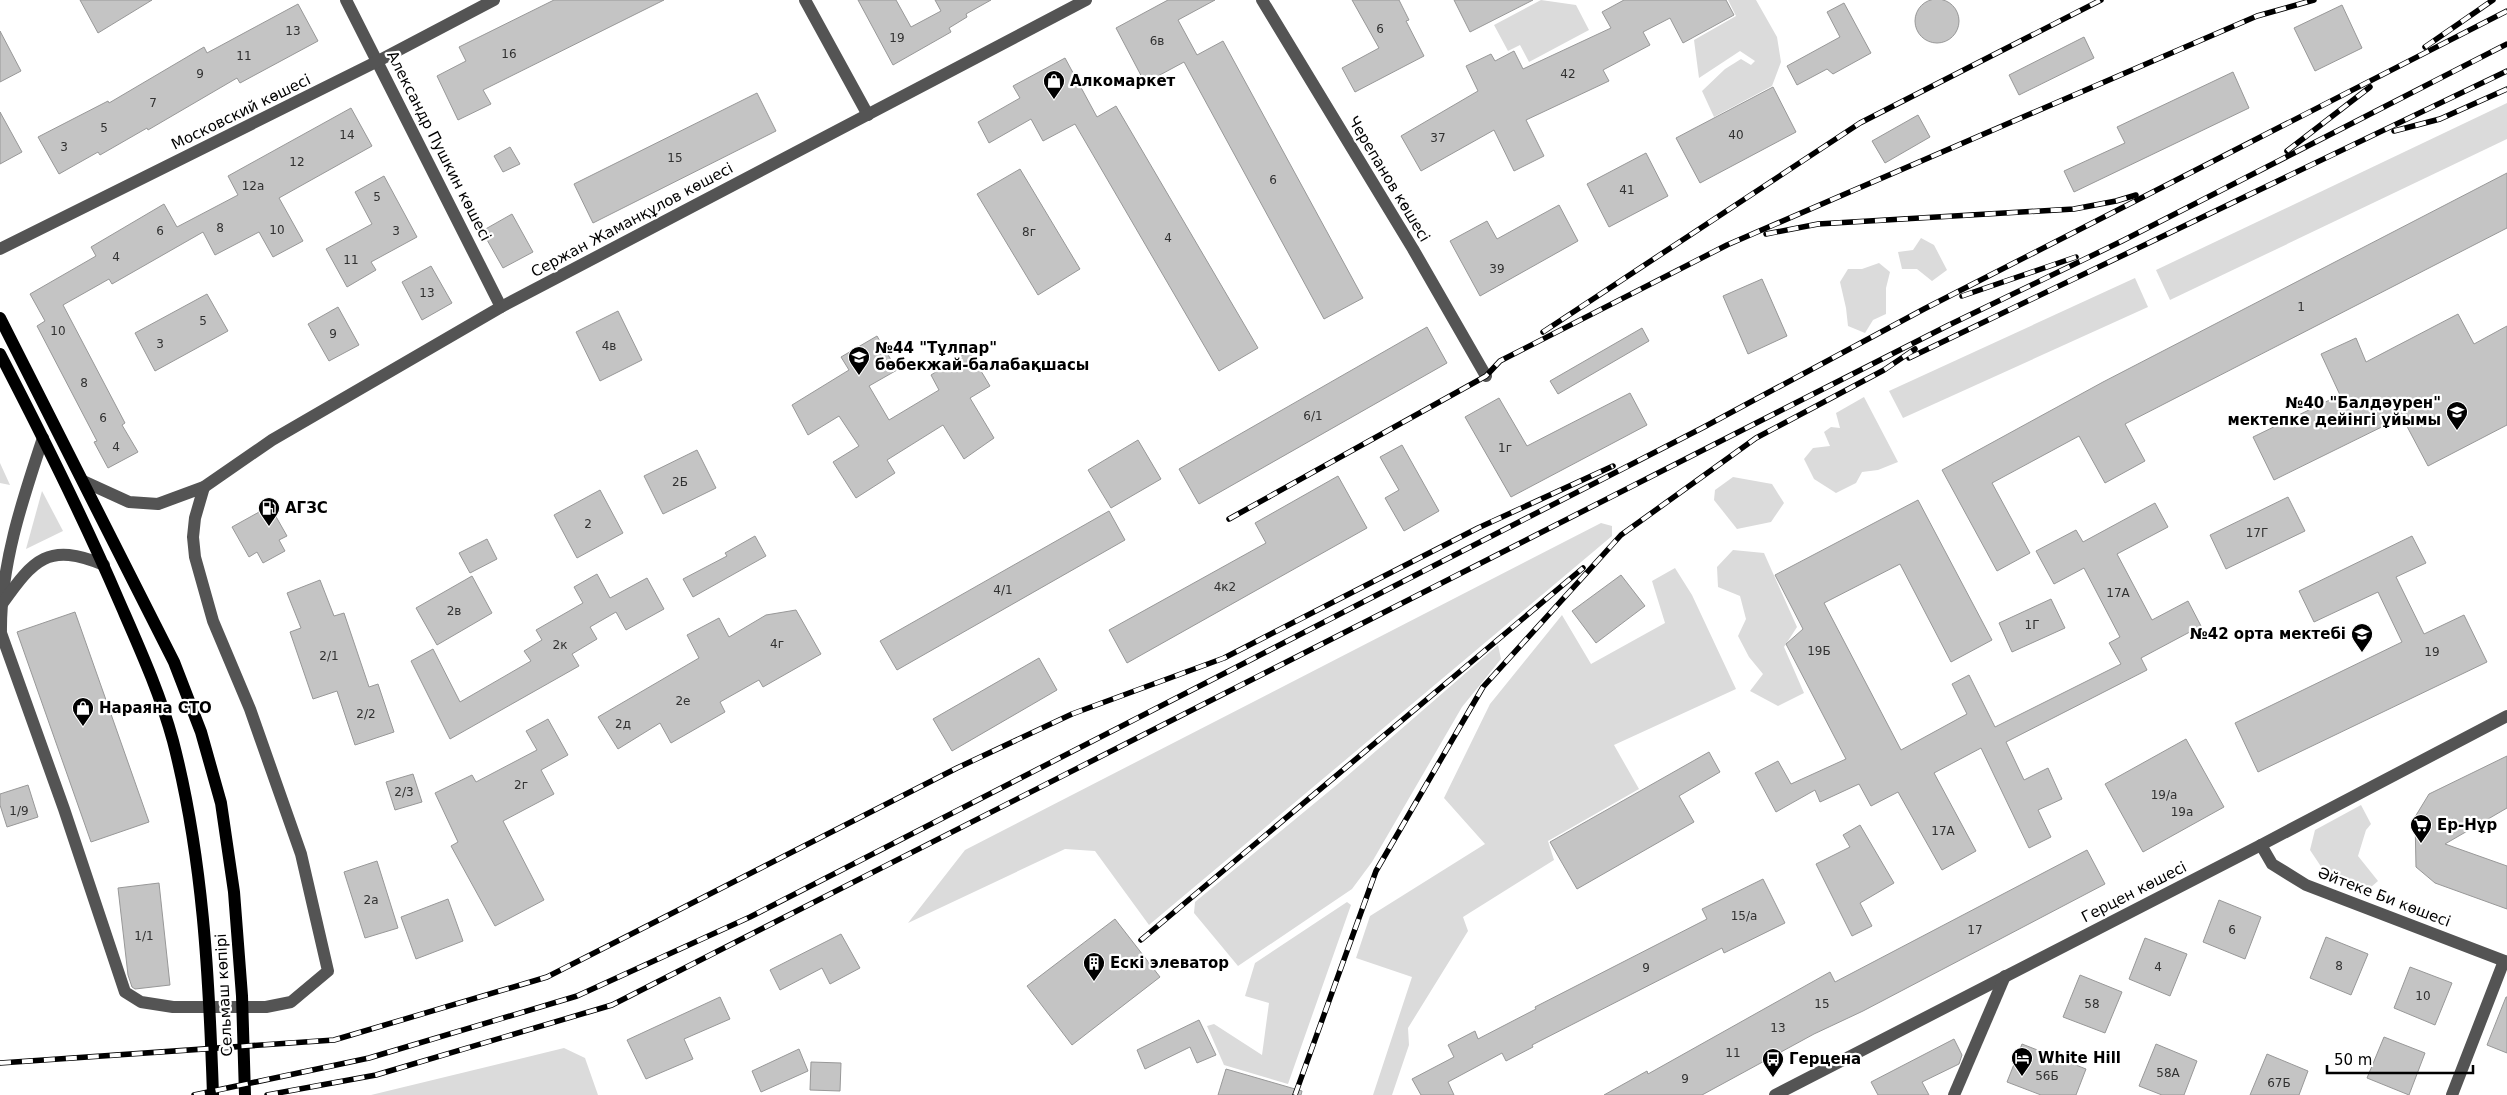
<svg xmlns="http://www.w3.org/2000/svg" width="2507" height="1095" font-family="'DejaVu Sans',sans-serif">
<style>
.green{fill:#dbdbdb}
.building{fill:#c4c4c4;stroke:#989898}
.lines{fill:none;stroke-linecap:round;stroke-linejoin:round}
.minor{stroke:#545454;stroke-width:12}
.major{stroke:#000;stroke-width:12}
.rail-casing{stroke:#000;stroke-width:5.5}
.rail{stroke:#fff;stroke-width:4;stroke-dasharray:11;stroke-linecap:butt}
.labels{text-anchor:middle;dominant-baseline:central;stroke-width:4.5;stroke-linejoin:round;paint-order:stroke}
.number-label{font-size:12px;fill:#313131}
.poi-label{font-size:15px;font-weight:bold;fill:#000;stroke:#fff;text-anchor:start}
.street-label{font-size:15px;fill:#000;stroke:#fff}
</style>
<rect width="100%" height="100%" fill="#fff"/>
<g class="green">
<polygon points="1541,0 1576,5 1589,30 1529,62 1520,45 1508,51 1494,25"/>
<polygon points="1728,0 1756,0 1777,37 1781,62 1772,86 1714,117 1702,91 1725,69 1741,59 1751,65 1755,61 1740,51 1699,78 1694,40 1736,16"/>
<polygon points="2507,103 2507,139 2170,300 2156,270"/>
<polygon points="1921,238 1934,245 1947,270 1932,281 1917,269 1902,269 1898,252 1913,250"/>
<polygon points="1879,263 1890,272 1886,288 1886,314 1873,320 1865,333 1848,326 1846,308 1840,282 1848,269 1862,269"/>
<polygon points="2135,278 2148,307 1903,418 1889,391"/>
<polygon points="1864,397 1898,462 1878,470 1862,472 1856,483 1836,493 1814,479 1804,459 1813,448 1830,446 1824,432 1831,427 1840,428 1836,413"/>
<polygon points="0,463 10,485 0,483"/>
<polygon points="1733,477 1772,484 1784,503 1771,522 1737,529 1714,500 1715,490"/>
<polygon points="42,491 63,531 26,549"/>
<polygon points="1601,523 1612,526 1612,536 1149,925 1095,851 1065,849 908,923 965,850"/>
<polygon points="1733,550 1764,553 1797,627 1784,647 1804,693 1778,706 1750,691 1763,674 1749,657 1738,636 1746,619 1740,596 1718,587 1717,567"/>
<polygon points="1675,568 1692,595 1736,689 1614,745 1639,789 1548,841 1554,860 1463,917 1468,931 1408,1028 1409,1045 1392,1095 1373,1095 1412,977 1356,958 1370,916 1485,844 1444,798 1490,704 1562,615 1591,664 1665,623 1652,581"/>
<polygon points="1498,645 1501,659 1462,707 1372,862 1352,889 1238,966 1194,913 1195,902 1339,783"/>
<polygon points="2361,805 2371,824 2366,830 2358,856 2378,881 2364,893 2326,874 2310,850 2315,830"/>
<polygon points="1347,902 1351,905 1288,1084 1224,1065 1207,1026 1214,1024 1262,1055 1269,1003 1245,996 1255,963"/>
<polygon points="564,1048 585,1058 598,1095 371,1095"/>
</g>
<g class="building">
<circle cx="1937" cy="21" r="22"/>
<polygon points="80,0 152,0 98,33"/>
<polygon points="554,0 664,0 483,90 491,104 458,120 437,76 466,61 459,47"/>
<polygon points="858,0 896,0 911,27 941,11 935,0 991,0 966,14 967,17 949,28 951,32 893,65"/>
<polygon points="1168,0 1215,0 1178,20 1197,55 1223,41 1363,298 1324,319 1184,62 1145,83 1116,28"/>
<polygon points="1352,0 1399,0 1409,20 1406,21 1424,56 1355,92 1342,68 1379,48"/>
<polygon points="1454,0 1533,0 1470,32"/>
<polygon points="1624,0 1726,0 1734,15 1683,43 1670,18 1643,32 1650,45 1603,70 1609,81 1526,120 1544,156 1514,171 1494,130 1421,171 1401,136 1478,91 1466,66 1491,54 1495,61 1514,51 1523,69 1611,28 1602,12"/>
<polygon points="1844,3 1871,53 1833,74 1827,69 1797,85 1787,66 1840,37 1827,12"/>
<polygon points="298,4 318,41 240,83 237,78 148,130 147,128 100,155 98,152 59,174 38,137 108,101 109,103 204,47 207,53"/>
<polygon points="2342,5 2362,48 2315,71 2294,28"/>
<polygon points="0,31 21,71 0,82"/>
<polygon points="2084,37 2094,58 2019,95 2009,75"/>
<polygon points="1065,58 1097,117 1116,106 1258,348 1219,371 1075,124 1043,141 1031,119 989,143 978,122 1020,98 1013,86"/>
<polygon points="2233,72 2249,108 2074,192 2064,171 2125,143 2117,127"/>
<polygon points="1773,87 1796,132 1700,183 1676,138"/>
<polygon points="757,93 776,131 593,223 574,184"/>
<polygon points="351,108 372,146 279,198 303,241 273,257 259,232 215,255 203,232 112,284 109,279 63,305 125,423 122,425 138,452 108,468 94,442 97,441 37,326 45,321 30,294 96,256 91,247 164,204 177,227 238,195 228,176"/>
<polygon points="0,112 22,152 0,164"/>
<polygon points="1918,115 1930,137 1885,163 1872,141"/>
<polygon points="510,147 520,164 503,172 494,156"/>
<polygon points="1646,153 1668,196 1609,227 1587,184"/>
<polygon points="1020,169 1080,269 1038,295 977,194"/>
<polygon points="2507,173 2507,228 2125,424 2145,461 2105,483 2079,436 1992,483 2030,553 1997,571 1942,470 2103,382"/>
<polygon points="384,176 417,237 371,262 376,270 347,287 326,249 372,224 355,192"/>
<polygon points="1559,205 1578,241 1480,296 1450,241 1487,221 1497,239"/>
<polygon points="512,214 533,252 503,268 482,231"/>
<polygon points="431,266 452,303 422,320 402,282"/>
<polygon points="1762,279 1787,336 1748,354 1723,296"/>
<polygon points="207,294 228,331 155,371 135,333"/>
<polygon points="338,307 359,345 329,361 308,324"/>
<polygon points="618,311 642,360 600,381 576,332"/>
<polygon points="2458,314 2474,344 2507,326 2507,425 2428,466 2402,417 2274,480 2253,437 2340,395 2321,354 2356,338 2366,362"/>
<polygon points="1427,327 1447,363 1199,504 1179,469"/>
<polygon points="1642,328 1649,341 1558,394 1550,381"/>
<polygon points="877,336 897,370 869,386 889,420 939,390 931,375 969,351 990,386 970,398 994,438 964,459 943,425 887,460 895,473 856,498 833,462 859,446 839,416 808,435 792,405 849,370 841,357"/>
<polygon points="1630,393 1647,425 1511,497 1465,417 1499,398 1527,446"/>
<polygon points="1138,440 1161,479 1111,508 1088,470"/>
<polygon points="1402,445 1439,511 1404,531 1385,498 1399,490 1380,457"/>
<polygon points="697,450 716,488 663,514 644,476"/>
<polygon points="1338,476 1367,528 1127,663 1109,630 1266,543 1255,523"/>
<polygon points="600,490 623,533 577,558 554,515"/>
<polygon points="2288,497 2305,531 2226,569 2210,535"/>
<polygon points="1918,500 1992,640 1951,662 1900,564 1824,603 1901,750 1967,714 1952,684 1969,675 1995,727 2121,664 2109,643 2120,637 2084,568 2054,584 2036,551 2076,530 2083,542 2155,503 2168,527 2117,554 2152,620 2188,601 2201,626 2141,658 2147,670 2006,742 2024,780 2048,768 2062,799 2038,810 2051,837 2029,848 1981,748 1934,773 1976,851 1942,870 1898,792 1871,806 1859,784 1820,802 1815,790 1776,812 1755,773 1778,761 1791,784 1846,759 1786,644 1803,629 1775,575"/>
<polygon points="270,506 287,536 279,540 285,551 263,563 257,552 249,557 232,527"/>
<polygon points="1109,511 1125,540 897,670 880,641"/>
<polygon points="755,536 766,556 693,597 683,579 727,556 725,553"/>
<polygon points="2412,536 2426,563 2396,577 2424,634 2464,615 2487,662 2258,772 2235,723 2402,642 2378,592 2314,622 2299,591"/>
<polygon points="487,539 497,559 470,573 459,553"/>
<polygon points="597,574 610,598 647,578 664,609 626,630 616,612 590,627 597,639 572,654 579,666 450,739 411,661 433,649 460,702 531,661 524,651 542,640 536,630 583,603 574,587"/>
<polygon points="1621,575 1645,606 1596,643 1572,611"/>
<polygon points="472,576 492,613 437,645 416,608"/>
<polygon points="320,580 334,616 344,613 369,687 378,684 394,732 355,745 337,691 313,699 290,632 301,628 287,593"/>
<polygon points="2051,599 2065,628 2012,652 1999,623"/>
<polygon points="796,610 821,654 763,687 759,680 720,702 725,712 671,743 660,723 618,749 598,717 699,658 687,635 719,618 729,637 766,615"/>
<polygon points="75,612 149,822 91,842 17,632"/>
<polygon points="1039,658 1057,690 952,751 933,719"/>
<polygon points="548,719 568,755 541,770 554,794 503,821 544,900 495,926 451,846 458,842 435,793 472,775 476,782 537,750 526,731"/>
<polygon points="2186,739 2224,807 2143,852 2105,784"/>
<polygon points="1709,752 1720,772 1679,796 1694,822 1577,889 1550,842"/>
<polygon points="2507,756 2507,808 2445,844 2507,866 2507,909 2435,883 2416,867 2415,817 2429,794"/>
<polygon points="413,774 422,802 395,810 386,782"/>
<polygon points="28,785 38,817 7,827 0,805 0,794"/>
<polygon points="1860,825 1894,883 1860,903 1872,926 1852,936 1816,864 1850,847 1843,835"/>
<polygon points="2087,850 2105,884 1863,1011 1814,1034 1702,1095 1604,1095 1647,1071 1648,1074 1830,972 1835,982"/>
<polygon points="377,861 398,928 365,938 344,872"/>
<polygon points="1763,879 1785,923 1724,953 1722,948 1532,1045 1533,1047 1506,1061 1502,1053 1448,1082 1454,1095 1421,1095 1412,1079 1454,1057 1448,1045 1475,1031 1478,1039 1536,1009 1535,1007 1707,919 1702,909"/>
<polygon points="159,883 170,985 135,989 132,987 128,975 118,888"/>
<polygon points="448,899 463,941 416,959 401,917"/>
<polygon points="2219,900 2261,917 2245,959 2203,942"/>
<polygon points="1115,919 1160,977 1072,1045 1027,986"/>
<polygon points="841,934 860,968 830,984 822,968 780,990 770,970"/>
<polygon points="2326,937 2368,954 2351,995 2310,978"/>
<polygon points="2145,938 2187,954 2170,996 2129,979"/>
<polygon points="2410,967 2452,983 2435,1025 2394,1008"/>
<polygon points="2080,975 2122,992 2105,1033 2063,1017"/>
<polygon points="720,997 730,1019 684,1039 693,1059 646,1079 627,1040"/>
<polygon points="2506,997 2507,997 2507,1053 2487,1045"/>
<polygon points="1199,1020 1216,1055 1197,1063 1190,1047 1145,1069 1137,1050"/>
<polygon points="2384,1037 2425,1053 2409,1095 2367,1078"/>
<polygon points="1954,1039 1962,1055 1959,1064 1922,1082 1929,1095 1878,1095 1871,1082"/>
<polygon points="2022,1044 2086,1069 2076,1095 2041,1095 2007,1082"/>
<polygon points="2156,1044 2197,1061 2184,1095 2162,1095 2139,1086"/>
<polygon points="799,1049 808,1071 761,1092 752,1071"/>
<polygon points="2267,1054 2308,1071 2299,1095 2250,1095"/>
<polygon points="811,1062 841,1063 840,1091 810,1090"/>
<polygon points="1226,1069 1302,1091 1301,1095 1218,1095"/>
</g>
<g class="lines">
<g class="minor">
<polyline points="346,0 501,307"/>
<polyline points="805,0 868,115"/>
<polyline points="1262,0 1413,249 1486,376"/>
<polyline points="0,249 378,61 494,0"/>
<path d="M43,438C22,501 0,567 1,633L64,809L125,992L141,1002L173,1007H266L291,1002L328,971L301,854L250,709L213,621L195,557L193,537L195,518L204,487"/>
<polyline points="83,481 129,502 158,504 204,487 272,440 501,307 1086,0"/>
<path d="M2,604C34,559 48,542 104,565"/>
<polyline points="2261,845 2272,864 2306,885 2507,962"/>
<polyline points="1775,1095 2261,845 2507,716"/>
<polyline points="1954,1095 2005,976"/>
<polyline points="2452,1095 2504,961"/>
</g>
<g class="major">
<polyline points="0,318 174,662 201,732 221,803 234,892 242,996 245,1095"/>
<path d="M0,354C42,435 83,517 119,601C139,647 160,693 173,741C203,857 209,976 213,1095"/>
</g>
<g class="rail-casing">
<g id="rail">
<polyline points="2425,47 2493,0"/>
<polyline points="2394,131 2440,119 2507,89"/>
<polyline points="2287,151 2370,87"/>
<polyline points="1766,234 1818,224 2074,209 2116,201 2136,195"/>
<polyline points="1962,296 2076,257"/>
<polyline points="1543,332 1860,123 2101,0"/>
<polyline points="1909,358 2507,71"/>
<polyline points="1229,519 1486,376 1500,361 1727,245 2257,16 2314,0"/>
<polyline points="1141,940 1583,568"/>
<polyline points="0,1063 334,1040 547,977 957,768 1072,714 1224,658 1478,528 1613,466"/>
<polyline points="194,1095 369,1058 577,996 750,917 1704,427 1924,309 2507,11"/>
<polyline points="267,1095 376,1075 612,1005 1947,326 2122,241 2507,44"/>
<polyline points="1295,1095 1376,871 1483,687 1621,535 1756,438 1884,370 1915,349"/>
</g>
</g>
<use href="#rail" class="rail"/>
</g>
<defs>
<g id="shop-pin" transform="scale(1.125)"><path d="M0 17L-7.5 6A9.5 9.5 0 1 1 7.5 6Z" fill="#000" stroke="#fff"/><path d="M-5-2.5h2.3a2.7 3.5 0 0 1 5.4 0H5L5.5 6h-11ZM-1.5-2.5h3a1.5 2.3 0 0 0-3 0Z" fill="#fff"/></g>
<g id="school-pin" transform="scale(1.125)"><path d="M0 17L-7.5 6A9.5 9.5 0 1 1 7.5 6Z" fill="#000" stroke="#fff"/><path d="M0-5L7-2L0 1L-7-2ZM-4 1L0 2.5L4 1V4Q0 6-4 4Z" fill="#fff"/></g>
<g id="fuel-pin" transform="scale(1.125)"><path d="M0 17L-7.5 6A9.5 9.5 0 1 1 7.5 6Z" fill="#000" stroke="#fff"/><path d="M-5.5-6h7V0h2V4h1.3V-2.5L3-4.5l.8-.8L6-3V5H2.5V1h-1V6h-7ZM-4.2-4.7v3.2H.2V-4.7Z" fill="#fff"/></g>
<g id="supermarket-pin" transform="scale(1.125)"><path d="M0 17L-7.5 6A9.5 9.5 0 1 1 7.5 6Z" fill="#000" stroke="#fff"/><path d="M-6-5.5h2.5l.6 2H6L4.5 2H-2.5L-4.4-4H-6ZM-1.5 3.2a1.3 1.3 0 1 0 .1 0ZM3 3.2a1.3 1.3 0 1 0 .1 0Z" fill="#fff"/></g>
<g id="building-pin" transform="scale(1.125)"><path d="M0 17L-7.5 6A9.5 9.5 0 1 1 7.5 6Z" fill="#000" stroke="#fff"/><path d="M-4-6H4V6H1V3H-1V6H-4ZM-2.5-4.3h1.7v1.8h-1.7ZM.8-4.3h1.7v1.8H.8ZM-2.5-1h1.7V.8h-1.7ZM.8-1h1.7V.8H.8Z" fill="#fff"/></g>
<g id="hotel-pin" transform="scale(1.125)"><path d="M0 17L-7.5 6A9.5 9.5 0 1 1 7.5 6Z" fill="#000" stroke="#fff"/><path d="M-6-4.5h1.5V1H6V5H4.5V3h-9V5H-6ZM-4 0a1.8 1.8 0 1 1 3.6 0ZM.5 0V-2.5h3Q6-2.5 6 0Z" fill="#fff"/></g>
<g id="bus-pin" transform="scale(1.125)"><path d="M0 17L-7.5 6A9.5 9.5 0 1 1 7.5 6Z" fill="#000" stroke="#fff"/><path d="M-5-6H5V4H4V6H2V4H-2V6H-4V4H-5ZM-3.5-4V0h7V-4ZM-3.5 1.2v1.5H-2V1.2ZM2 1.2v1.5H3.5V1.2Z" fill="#fff"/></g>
</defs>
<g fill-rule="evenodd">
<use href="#shop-pin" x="1054" y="81"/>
<use href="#school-pin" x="859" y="357"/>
<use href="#school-pin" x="2457" y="412"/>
<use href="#fuel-pin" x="269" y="508"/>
<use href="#school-pin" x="2362" y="634"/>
<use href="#shop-pin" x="83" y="708"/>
<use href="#supermarket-pin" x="2421" y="825"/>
<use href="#building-pin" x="1094" y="963"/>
<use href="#hotel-pin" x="2022" y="1058"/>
<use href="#bus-pin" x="1773" y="1059"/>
</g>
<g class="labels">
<g class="number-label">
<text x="1380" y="29">6</text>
<text x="293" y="31">13</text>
<text x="897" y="38">19</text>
<text x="1157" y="41">6в</text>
<text x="509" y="54">16</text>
<text x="244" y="56">11</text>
<text x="200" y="74">9</text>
<text x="1568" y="74">42</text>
<text x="153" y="103">7</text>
<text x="104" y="128">5</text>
<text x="347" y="135">14</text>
<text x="1736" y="135">40</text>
<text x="1438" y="138">37</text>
<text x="64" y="147">3</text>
<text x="675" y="158">15</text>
<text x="297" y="162">12</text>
<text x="1273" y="180">6</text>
<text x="253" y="186">12а</text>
<text x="1627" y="190">41</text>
<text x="377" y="197">5</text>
<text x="220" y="228">8</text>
<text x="277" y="230">10</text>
<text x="160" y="231">6</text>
<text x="396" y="231">3</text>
<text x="1029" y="232">8г</text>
<text x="1168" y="238">4</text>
<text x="116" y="257">4</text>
<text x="351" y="260">11</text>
<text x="1497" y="269">39</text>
<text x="427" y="293">13</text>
<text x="2301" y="307">1</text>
<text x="203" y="321">5</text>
<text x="58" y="331">10</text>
<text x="333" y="334">9</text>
<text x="160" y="344">3</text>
<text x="609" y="346">4в</text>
<text x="84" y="383">8</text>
<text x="1313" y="416">6/1</text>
<text x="103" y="418">6</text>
<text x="116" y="447">4</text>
<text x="1505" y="448">1г</text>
<text x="680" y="482">2Б</text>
<text x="588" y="524">2</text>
<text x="2257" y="533">17Г</text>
<text x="1225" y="587">4к2</text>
<text x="1003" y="590">4/1</text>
<text x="2118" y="593">17А</text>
<text x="454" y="611">2в</text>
<text x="2032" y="625">1Г</text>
<text x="777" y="644">4г</text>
<text x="560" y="645">2к</text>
<text x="1819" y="651">19Б</text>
<text x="2432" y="652">19</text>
<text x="329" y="656">2/1</text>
<text x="683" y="701">2е</text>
<text x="366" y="714">2/2</text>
<text x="623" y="724">2д</text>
<text x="521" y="785">2г</text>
<text x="404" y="792">2/3</text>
<text x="2164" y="795">19/а</text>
<text x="19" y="811">1/9</text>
<text x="2182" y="812">19а</text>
<text x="1943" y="831">17А</text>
<text x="371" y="900">2а</text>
<text x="1744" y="916">15/а</text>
<text x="1975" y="930">17</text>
<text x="2232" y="930">6</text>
<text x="144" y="936">1/1</text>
<text x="2339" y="966">8</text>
<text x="2158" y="967">4</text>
<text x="1646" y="968">9</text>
<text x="2423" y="996">10</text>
<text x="1822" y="1004">15</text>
<text x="2092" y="1004">58</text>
<text x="1778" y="1028">13</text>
<text x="1733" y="1053">11</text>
<text x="2168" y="1073">58А</text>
<text x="2047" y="1076">56Б</text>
<text x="1685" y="1079">9</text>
<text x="2279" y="1083">67Б</text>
</g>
<g class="poi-label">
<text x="1070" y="81">Алкомаркет</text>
<text x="875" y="348">№44 "Тұлпар"<tspan x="875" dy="17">бөбекжай-балабақшасы</tspan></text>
<text x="2441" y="403" text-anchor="end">№40 "Балдәурен"<tspan x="2441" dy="17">мектепке дейінгі ұйымы</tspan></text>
<text x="285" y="508">АГЗС</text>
<text x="2346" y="634" text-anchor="end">№42 орта мектебі</text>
<text x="99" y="708">Нараяна СТО</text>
<text x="2437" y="825">Ер-Нұр</text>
<text x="1110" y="963">Ескі элеватор</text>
<text x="2038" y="1058">White Hill</text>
<text x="1789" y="1059">Герцена</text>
</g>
<g class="street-label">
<text transform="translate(241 112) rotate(-26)">Московский көшесі</text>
<text transform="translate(439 146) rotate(63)">Александр Пушкин көшесі</text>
<text transform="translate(1389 179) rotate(59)">Черепанов көшесі</text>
<text transform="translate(632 220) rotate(-28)">Сержан Жаманқұлов көшесі</text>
<text transform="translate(2134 892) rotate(-27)">Герцен көшесі</text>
<text transform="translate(2384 897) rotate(21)">Әйтеке Би көшесі</text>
<text transform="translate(224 995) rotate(-93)">Сельмаш көпірі</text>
</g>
</g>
<path d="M2327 1065v8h146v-8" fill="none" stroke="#000000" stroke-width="2.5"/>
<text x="2334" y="1065" font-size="15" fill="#000000" stroke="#ffffff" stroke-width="4" paint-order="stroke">50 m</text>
</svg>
